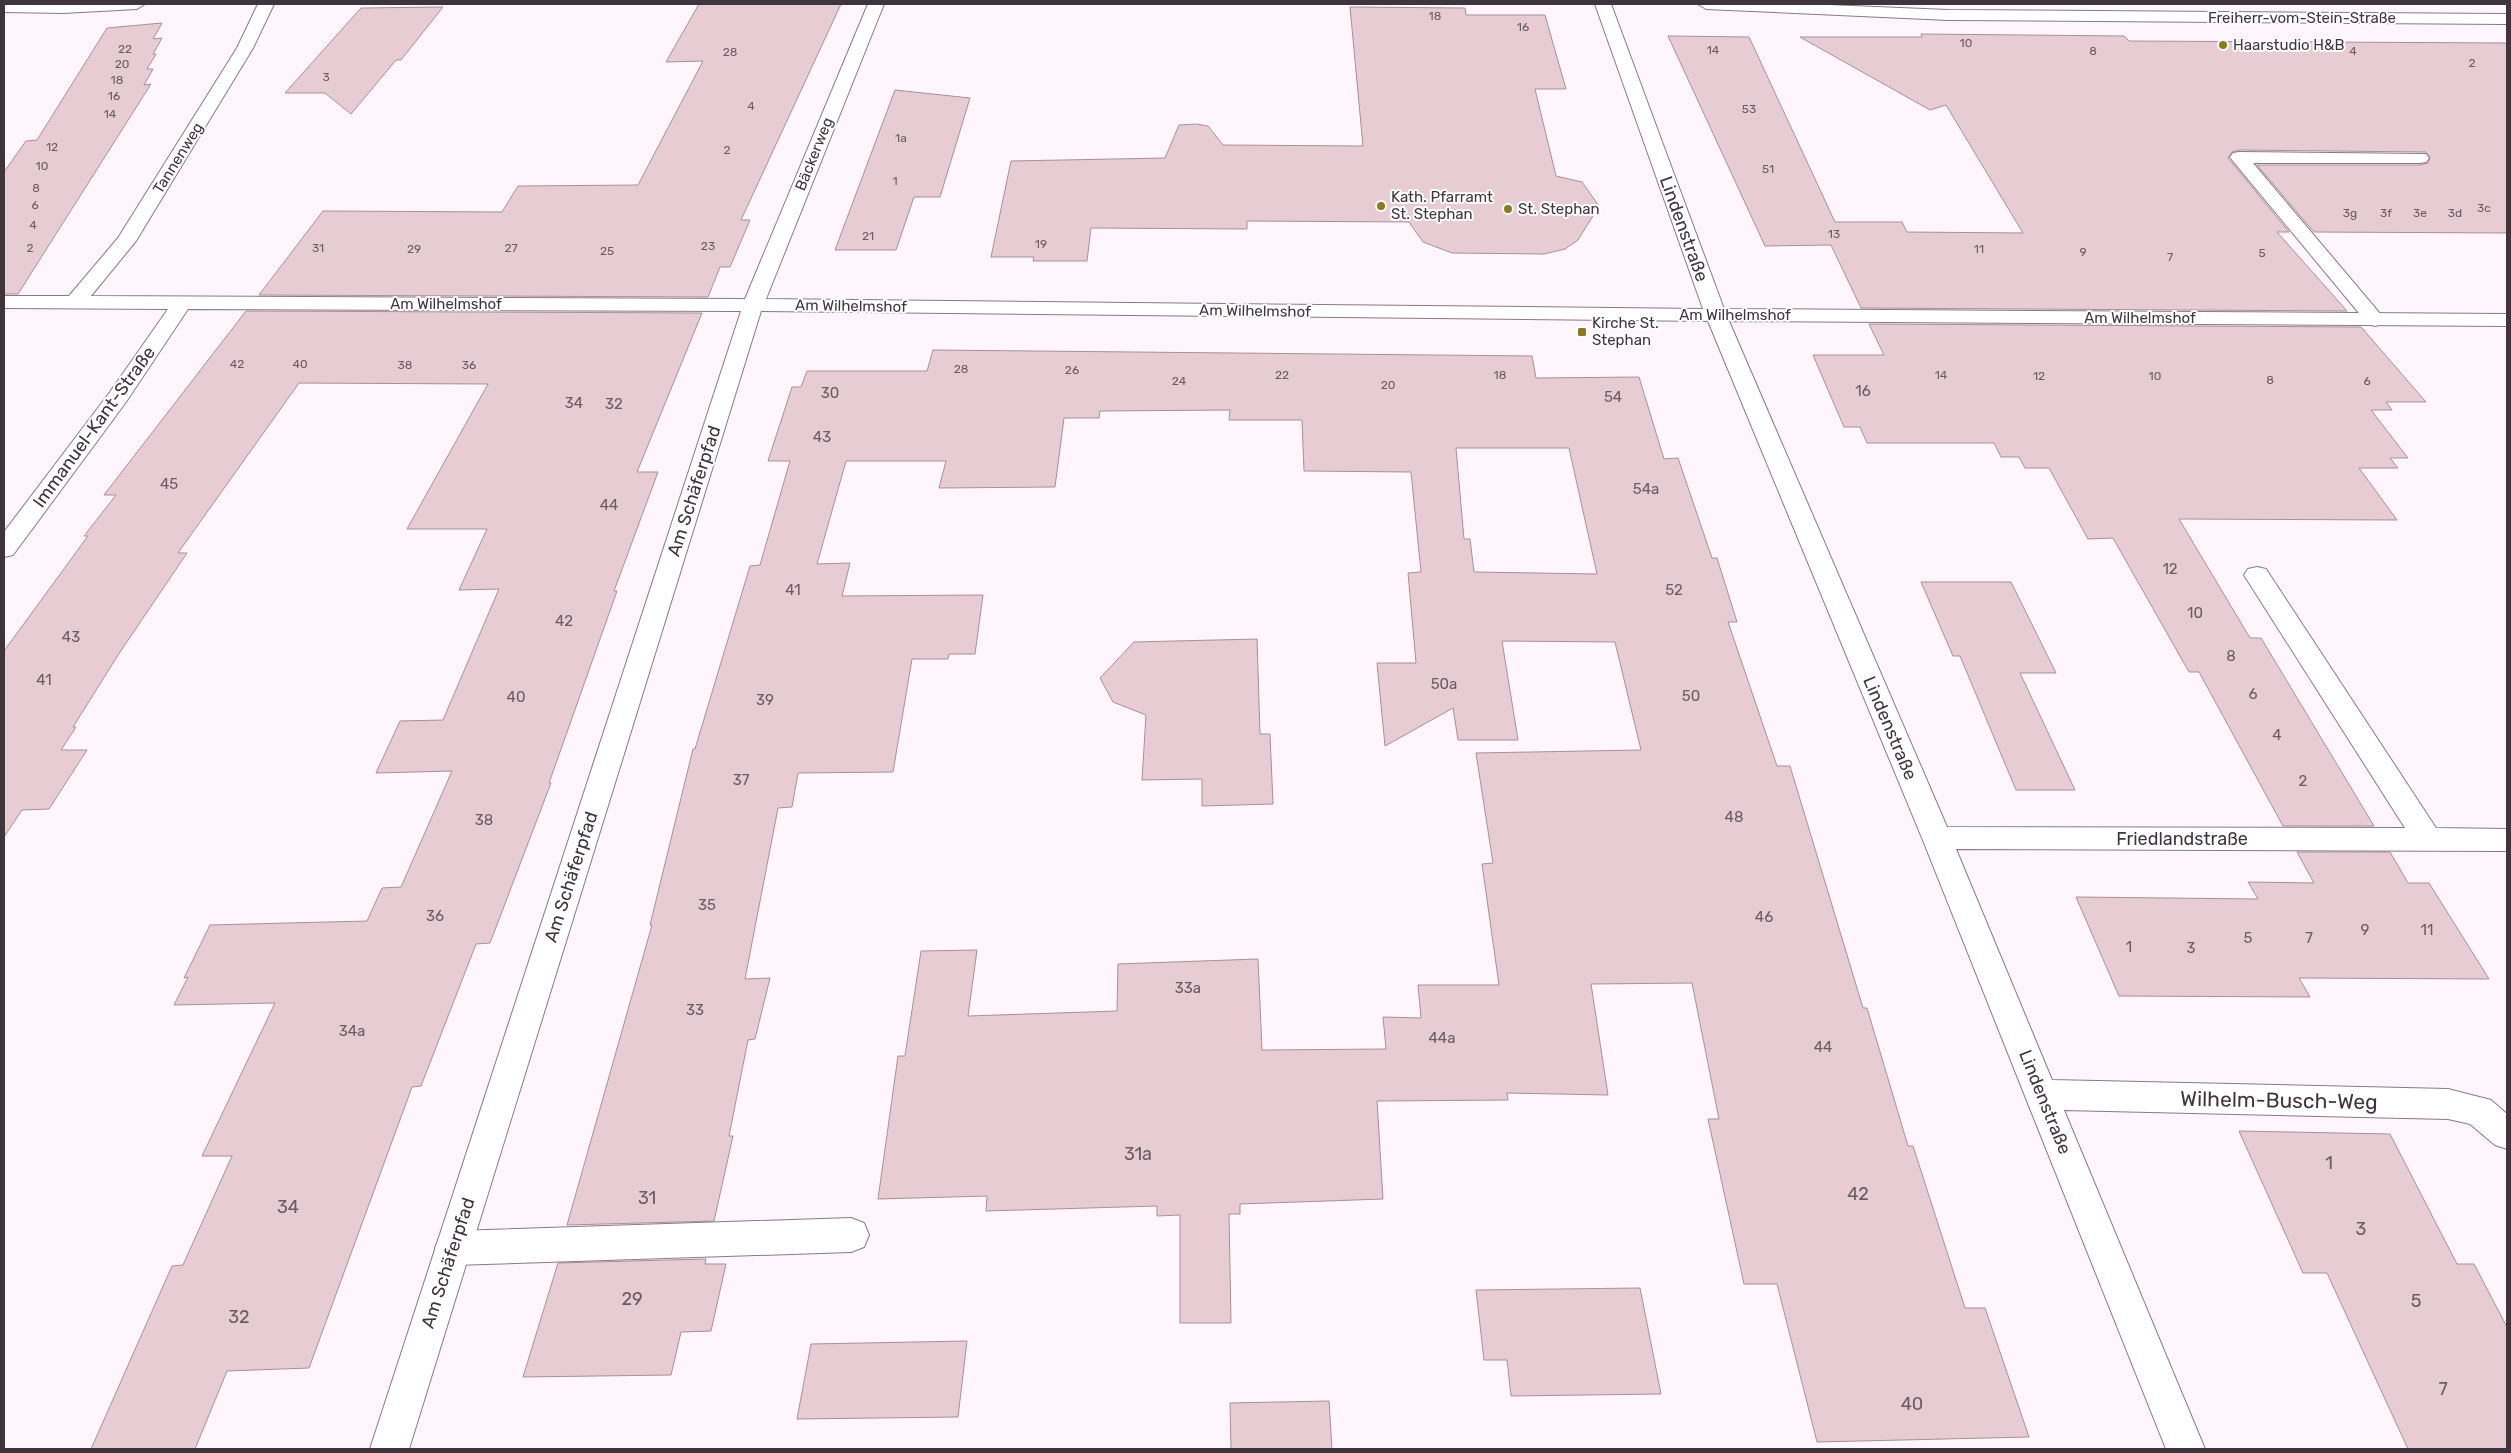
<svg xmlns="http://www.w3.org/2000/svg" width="2511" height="1453" font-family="Rubik,sans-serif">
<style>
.building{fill:#e7ccd4;stroke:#a98f97;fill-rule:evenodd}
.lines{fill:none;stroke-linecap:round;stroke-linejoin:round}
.service-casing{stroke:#8b7887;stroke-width:2}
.minor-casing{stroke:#8b7887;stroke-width:2}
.service{fill:#fff;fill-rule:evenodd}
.minor{fill:#fff;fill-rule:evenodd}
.poi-dot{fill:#8b7a1f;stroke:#fff;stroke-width:2}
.labels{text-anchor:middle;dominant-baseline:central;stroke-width:4;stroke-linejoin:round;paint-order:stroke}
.far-number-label{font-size:12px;fill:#695c63}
.far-street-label{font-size:15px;fill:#3f363d;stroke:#fff}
.far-poi-label{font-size:15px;fill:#3f363d;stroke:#fff;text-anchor:start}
.number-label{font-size:15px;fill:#695c63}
.street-label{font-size:18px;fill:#3f363d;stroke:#fff}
.near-number-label{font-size:18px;fill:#695c63}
.near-street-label{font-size:21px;fill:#3f363d;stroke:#fff}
</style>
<rect width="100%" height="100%" fill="#fff6fd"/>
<g class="building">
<polygon points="699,4 841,4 741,220 750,220 730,267 720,267 708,297 259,295 323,211 502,212 518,186 638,185 703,61 666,62"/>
<polygon points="443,7 401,60 396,60 351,114 325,93 285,93 361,8"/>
<polygon points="1350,7 1465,8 1466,15 1545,15 1566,89 1535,89 1556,176 1582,182 1599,206 1578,240 1565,249 1544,254 1452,253 1423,242 1409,222 1247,221 1247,229 1091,228 1087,261 1033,261 1034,257 991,257 1011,161 1165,158 1179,125 1196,124 1208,126 1223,145 1363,146"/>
<polygon points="162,23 153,39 162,38 153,54 156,54 147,69 153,69 144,85 151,84 18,294 4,294 4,172 26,141 37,140 107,28"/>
<polygon points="1921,34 2124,36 2129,41 2507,43 2507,233 2314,232 2257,165 2420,165 2428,163 2430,157 2426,152 2239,150 2232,152 2228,158 2289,232 2277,232 2347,311 1861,308 1831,245 1765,246 1668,36 1749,37 1835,222 1902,222 1907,232 2023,233 1946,105 1930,110 1800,37 1922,37"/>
<polygon points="895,90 970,98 940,197 914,197 896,250 835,250"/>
<polygon points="246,311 702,313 637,472 658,472 614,591 617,591 549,783 551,783 490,943 476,944 421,1086 412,1087 309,1368 227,1371 195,1449 91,1449 172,1266 183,1265 232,1156 202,1156 275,1003 174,1005 188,977 184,978 210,925 367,921 382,888 401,887 452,771 376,773 400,721 443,720 499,589 459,590 487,529 407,529 488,384 299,383 178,553 187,553 120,652 73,727 76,727 61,750 87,750 49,809 22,810 4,837 4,651 88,536 84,536 116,495 104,495"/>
<polygon points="1869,324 2361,327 2426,402 2386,402 2392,410 2371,410 2408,458 2390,458 2398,468 2359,468 2397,520 2179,519 2250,638 2261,638 2374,826 2283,826 2199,672 2189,672 2113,538 2088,539 2049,468 2025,468 2019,457 2001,457 1994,443 1867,443 1860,427 1844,427 1813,355 1884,355"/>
<path d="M933,350L1532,356L1536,378L1639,377L1664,459L1678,458L1712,558H1717L1737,622H1728L1777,766H1790L1863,1008H1867L1908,1146H1913L1965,1308H1985L2029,1437L1817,1442L1777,1284H1744L1708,1119H1719L1692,983L1591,984L1608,1095L1507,1093L1508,1100L1377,1101L1383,1199L1240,1204V1214H1229L1231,1323H1180V1215L1157,1216V1206L986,1211L987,1196L878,1199L898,1056H905L921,951L977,950L968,1016L1117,1011L1118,964L1258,959L1262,1050L1386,1049L1383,1017L1421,1018L1418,985H1499L1482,864L1493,863L1476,753L1641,750L1615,642L1502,641L1518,740H1458L1453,708L1385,746L1377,663H1416L1408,573L1421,572L1411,472L1304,471L1302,420H1229L1230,410L1100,411L1099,418H1064L1055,487L939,488L946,461H846L817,564L850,563L842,596L983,595L975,654H949L948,659H912L893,772L798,773L792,807L778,808L745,979L770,978L755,1039L748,1040L729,1136H733L714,1221L567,1225L652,925H650L693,749H695L750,566L760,565L790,461H768L792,387H801L807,371H927ZM1456,448H1569L1597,574L1474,572L1470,539H1464Z"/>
<polygon points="1921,582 2011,582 2056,673 2020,673 2075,790 2016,790 1960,656 1953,656"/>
<polygon points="1257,639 1260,734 1270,734 1273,804 1202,806 1202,779 1142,780 1146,715 1113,702 1100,678 1134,642"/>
<polygon points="2297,852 2390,852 2408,883 2429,883 2489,979 2299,978 2310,997 2119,996 2076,897 2258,899 2248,882 2314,883"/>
<polygon points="2239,1131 2390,1134 2457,1264 2474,1264 2507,1327 2507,1449 2408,1449 2327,1273 2303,1273"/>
<polygon points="706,1259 705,1264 726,1264 711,1331 681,1332 671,1375 523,1377 558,1263"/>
<polygon points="1640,1288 1661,1394 1511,1396 1507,1360 1484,1360 1476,1290"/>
<polygon points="967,1341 958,1417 797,1419 811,1344"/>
<polygon points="1329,1401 1332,1449 1231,1449 1230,1403"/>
</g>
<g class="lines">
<g class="service-casing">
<g id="service">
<polygon points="2239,152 2426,154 2429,158 2426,162 2420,163 2253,163 2382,316 2385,320 2382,324 2375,326 2368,324 2233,161 2230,157 2233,153"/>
<polygon points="851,1218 864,1223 869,1235 864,1247 851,1252 453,1265 440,1260 435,1248 440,1236 453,1231"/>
</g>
</g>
<g class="minor-casing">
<g id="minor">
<polygon points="4,4 145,4 137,9 63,13 4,12"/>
<polygon points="258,4 274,4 253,48 136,241 91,296 745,299 868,4 884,4 766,299 1703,309 1595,4 1611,4 1724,309 2507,314 2507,326 1729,321 1947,827 2405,828 2244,575 2248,569 2257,567 2266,569 2436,828 2507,829 2507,851 1956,849 2052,1080 2448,1089 2491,1100 2507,1114 2507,1149 2495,1145 2470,1124 2448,1119 2064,1110 2205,1449 2166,1449 1922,838 1708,321 761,311 409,1449 370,1449 741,311 188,309 126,402 13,555 4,557 4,532 110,392 168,309 4,308 4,296 69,296 118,238 237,48"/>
<polygon points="1698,4 1805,4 1948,10 2507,14 2507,24 1948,20 1706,9"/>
</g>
</g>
<use href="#service" class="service"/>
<use href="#minor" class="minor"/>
</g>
<g class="poi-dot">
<circle cx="2223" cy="45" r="5"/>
<circle cx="1381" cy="206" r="5"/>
<circle cx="1508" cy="209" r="5"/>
<rect x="1577" y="327" width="10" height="10" rx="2.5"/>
</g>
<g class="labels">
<g class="far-number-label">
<text x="1435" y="16">18</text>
<text x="1523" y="27">16</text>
<text x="1966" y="43">10</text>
<text x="125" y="49">22</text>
<text x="1713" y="50">14</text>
<text x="2093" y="51">8</text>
<text x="2353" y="51">4</text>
<text x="730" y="52">28</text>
<text x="2472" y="63">2</text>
<text x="122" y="64">20</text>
<text x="326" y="77">3</text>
<text x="117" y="80">18</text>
<text x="114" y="96">16</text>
<text x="751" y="106">4</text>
<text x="1749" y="109">53</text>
<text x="110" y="114">14</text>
<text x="901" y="138">1a</text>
<text x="52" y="147">12</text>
<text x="727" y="150">2</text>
<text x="42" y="166">10</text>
<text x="1768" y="169">51</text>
<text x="895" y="181">1</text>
<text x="36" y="188">8</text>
<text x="35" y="205">6</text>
<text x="2484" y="208">3c</text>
<text x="2350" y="213">3g</text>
<text x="2386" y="213">3f</text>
<text x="2420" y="213">3e</text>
<text x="2455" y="213">3d</text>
<text x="33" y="225">4</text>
<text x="1834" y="234">13</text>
<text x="868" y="236">21</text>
<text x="1041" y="244">19</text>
<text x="708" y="246">23</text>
<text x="30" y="248">2</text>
<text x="318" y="248">31</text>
<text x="511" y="248">27</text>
<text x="414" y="249">29</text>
<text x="1979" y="249">11</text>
<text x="607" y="251">25</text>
<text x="2083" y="252">9</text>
<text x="2262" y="253">5</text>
<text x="2170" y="257">7</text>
<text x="237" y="364">42</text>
<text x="300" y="364">40</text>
<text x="405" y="365">38</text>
<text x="469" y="365">36</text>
<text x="961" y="369">28</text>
<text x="1072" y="370">26</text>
<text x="1282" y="375">22</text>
<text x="1500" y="375">18</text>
<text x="1941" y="375">14</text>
<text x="2039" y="376">12</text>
<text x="2155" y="376">10</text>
<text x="2270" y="380">8</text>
<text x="1179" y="381">24</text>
<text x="2367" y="381">6</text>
<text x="1388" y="385">20</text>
</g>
<g class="far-street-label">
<text x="2302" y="18">Freiherr-vom-Stein-Straße</text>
<text transform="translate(814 154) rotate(-68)">Bäckerweg</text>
<text transform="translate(178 158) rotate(-58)">Tannenweg</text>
<text x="446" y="304">Am Wilhelmshof</text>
<text transform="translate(851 306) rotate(1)">Am Wilhelmshof</text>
<text transform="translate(1255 311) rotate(1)">Am Wilhelmshof</text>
<text x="1735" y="315">Am Wilhelmshof</text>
<text x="2140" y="318">Am Wilhelmshof</text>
</g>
<g class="far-poi-label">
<text x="2233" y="45">Haarstudio H&amp;B</text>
<text x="1391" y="197">Kath. Pfarramt<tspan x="1391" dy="17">St. Stephan</tspan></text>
<text x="1518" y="209">St. Stephan</text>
<text x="1592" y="323">Kirche St.<tspan x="1592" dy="17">Stephan</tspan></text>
</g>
<g class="number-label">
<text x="1863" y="391">16</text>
<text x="830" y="393">30</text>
<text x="1613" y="397">54</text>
<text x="574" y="403">34</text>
<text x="614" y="404">32</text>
<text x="822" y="437">43</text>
<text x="169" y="484">45</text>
<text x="1646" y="489">54a</text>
<text x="609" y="505">44</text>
<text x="2170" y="569">12</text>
<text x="793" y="590">41</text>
<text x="1674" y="590">52</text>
<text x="2195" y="613">10</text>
<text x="564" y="621">42</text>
<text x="71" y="637">43</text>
<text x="2231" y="656">8</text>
<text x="44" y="680">41</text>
<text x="1444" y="684">50a</text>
<text x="2253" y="694">6</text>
<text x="1691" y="696">50</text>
<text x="516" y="697">40</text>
<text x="765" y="700">39</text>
<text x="2277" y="735">4</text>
<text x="741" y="780">37</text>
<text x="2303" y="781">2</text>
<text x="1734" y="817">48</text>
<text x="484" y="820">38</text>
<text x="707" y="905">35</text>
<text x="435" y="916">36</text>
<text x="1764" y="917">46</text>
<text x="2365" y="930">9</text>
<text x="2427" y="930">11</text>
<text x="2248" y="938">5</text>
<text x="2309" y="938">7</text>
<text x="2129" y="947">1</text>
<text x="2191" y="948">3</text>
<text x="1188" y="988">33a</text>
<text x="695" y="1010">33</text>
<text x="352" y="1031">34a</text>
<text x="1442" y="1038">44a</text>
<text x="1823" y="1047">44</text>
</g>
<g class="street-label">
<text transform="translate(1684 229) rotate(70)">Lindenstraße</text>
<text transform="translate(94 427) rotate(-54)">Immanuel-Kant-Straße</text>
<text transform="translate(694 491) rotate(-72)">Am Schäferpfad</text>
<text transform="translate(1890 728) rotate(67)">Lindenstraße</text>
<text x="2182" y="839">Friedlandstraße</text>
<text transform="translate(571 877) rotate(-72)">Am Schäferpfad</text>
<text transform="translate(2045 1102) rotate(68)">Lindenstraße</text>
<text transform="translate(448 1263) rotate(-72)">Am Schäferpfad</text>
</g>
<g class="near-number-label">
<text x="1138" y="1154">31a</text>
<text x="2329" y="1163">1</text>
<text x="1858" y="1194">42</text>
<text x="647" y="1198">31</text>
<text x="288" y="1207">34</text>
<text x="2361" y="1229">3</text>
<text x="632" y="1299">29</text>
<text x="2416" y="1301">5</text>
<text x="239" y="1317">32</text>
<text x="2443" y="1389">7</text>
<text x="1912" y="1404">40</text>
</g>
<g class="near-street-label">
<text transform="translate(2279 1100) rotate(1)">Wilhelm-Busch-Weg</text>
</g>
</g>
<rect width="2511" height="1453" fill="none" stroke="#3f363d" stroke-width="10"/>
</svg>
